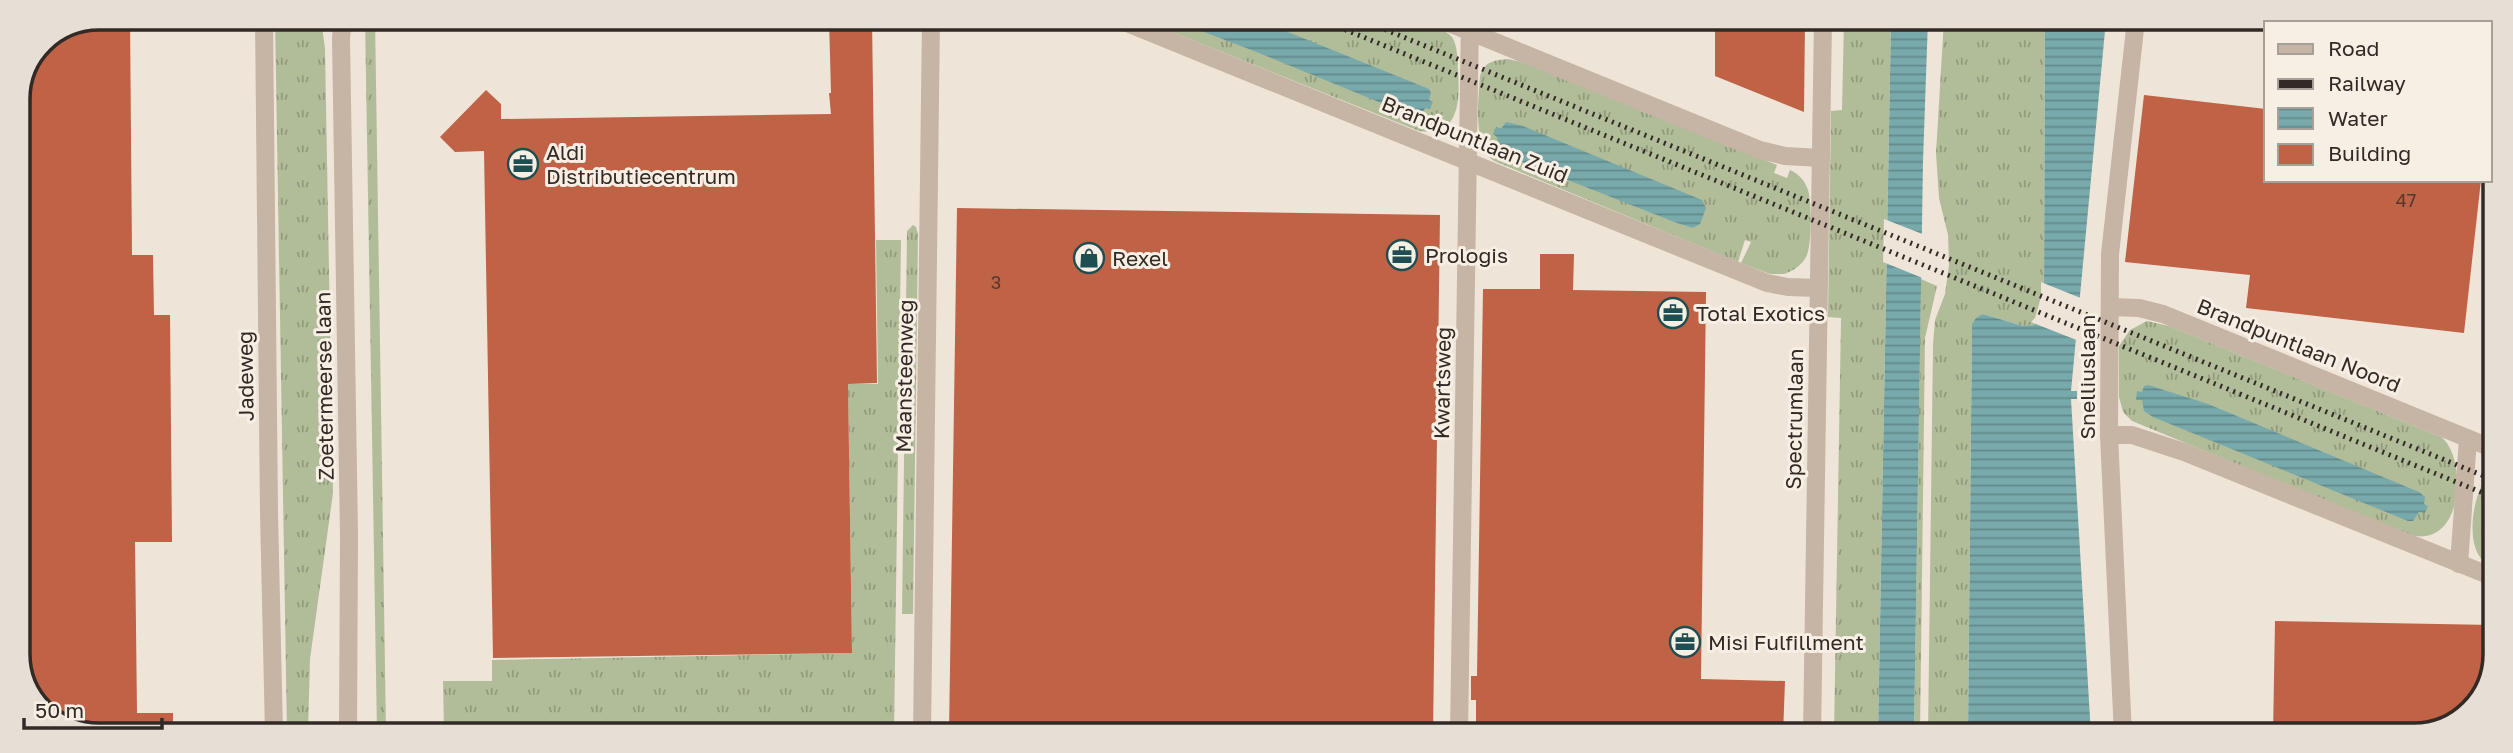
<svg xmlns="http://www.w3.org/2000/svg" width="2513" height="753" font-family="'Golos Text',sans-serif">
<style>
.grass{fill:url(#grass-tufts)}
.water{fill:url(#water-rules)}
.pier{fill:#efe4d8}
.building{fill:#bf6245}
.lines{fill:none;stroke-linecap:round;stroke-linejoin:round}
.minor{stroke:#c6b4a5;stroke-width:18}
.tertiary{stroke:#c6b4a5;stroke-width:18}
.rail{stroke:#322a26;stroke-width:5;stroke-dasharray:2 5;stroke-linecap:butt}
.labels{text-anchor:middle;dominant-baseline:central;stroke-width:6;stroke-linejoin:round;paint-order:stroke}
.number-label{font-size:18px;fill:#55382e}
.street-label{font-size:21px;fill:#322a26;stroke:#f7eee4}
.poi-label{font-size:21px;fill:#322a26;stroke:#f7eee4;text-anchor:start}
.rim{fill:none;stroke:#322a26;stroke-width:3.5}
</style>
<defs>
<pattern id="grass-tufts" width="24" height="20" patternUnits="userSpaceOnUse" patternTransform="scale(1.75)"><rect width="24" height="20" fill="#b1bd99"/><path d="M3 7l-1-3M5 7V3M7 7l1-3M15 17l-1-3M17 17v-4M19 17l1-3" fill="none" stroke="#919a7d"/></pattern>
<pattern id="water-rules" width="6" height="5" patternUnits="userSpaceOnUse" patternTransform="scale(1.75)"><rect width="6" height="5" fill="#78a9ab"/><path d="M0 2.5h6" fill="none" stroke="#638a8b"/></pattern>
</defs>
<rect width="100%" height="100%" fill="#efe4d8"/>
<g class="grass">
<polygon points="275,18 321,18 325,49 333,493 310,659 308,733 287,733"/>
<polygon points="365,18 375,18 386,733 377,733"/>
<path d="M1140,19H1418C1428,24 1444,28 1452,37C1458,46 1457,59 1458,70C1460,100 1460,137 1419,131Z"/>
<polygon points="1844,20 1891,20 1878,735 1834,735 1841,318 1828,317 1831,111 1842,110"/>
<polygon points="1944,20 2045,20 2044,297 2038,320 2034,325 2023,326 1983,314 1972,324 1968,735 1928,735 1933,344 1935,320 1945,294 1949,265 1948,235 1939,198 1936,153"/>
<path d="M1508,59L1522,62L1777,165L1774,173L1787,178L1790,170C1799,174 1805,181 1808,190C1812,202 1812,247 1806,257C1801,266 1793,271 1784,274H1770L1741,263L1751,242L1745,240L1738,262L1494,161C1473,145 1478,102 1480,77C1483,62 1494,60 1508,59Z"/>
<polygon points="913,225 916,227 918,234 913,614 902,614 907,231"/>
<polygon points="876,240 901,240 894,734 444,733 443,681 492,681 492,660 852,653 848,384 878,384"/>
<polygon points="1921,279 1937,286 1925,338 1920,735 1914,735"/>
<path d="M2147,321L2169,326L2441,437C2467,456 2465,549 2410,535L2132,421L2123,412L2119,397V346L2130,330Z"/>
<path d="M2494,469L2493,568C2489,565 2483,562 2480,557C2465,537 2474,484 2494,469Z"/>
</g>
<g class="water">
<polygon points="1170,19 1256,19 1429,89 1431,93 1429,100 1433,102 1430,109 1425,108 1422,116 1418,118 1254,51"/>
<polygon points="1891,20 1928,20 1923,161 1914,735 1878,735"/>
<polygon points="2045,20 2106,20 2071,391 2077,391 2077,399 2071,399 2091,735 1968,735 1972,324 1976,318 1983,314 2023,326 2034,325 2038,320 2044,297"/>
<polygon points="1506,122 1523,126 1702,200 1706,208 1700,224 1693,228 1677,223 1507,156 1498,144 1497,137 1493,134 1496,127 1501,129"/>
<polygon points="2148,385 2208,404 2419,492 2425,497 2424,504 2428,506 2425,513 2419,512 2413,521 2408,521 2153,417 2144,411 2142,400 2136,400 2137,391 2142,392 2144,386"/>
</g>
<g class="pier">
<polygon points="1884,219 1925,235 1925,279 1883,262"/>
<polygon points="2041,282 2083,299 2079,341 2031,322 2035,318 2041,297"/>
</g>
<g class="building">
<polygon points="99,18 130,18 132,255 153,255 154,315 170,315 172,542 135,542 137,713 173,713 173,732 78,733 37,707 18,660 18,99 42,41"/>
<polygon points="829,18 872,18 877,383 848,384 852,653 493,658 484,151 455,152 440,137 486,90 501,104 501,119 831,114 829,93 831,93"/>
<polygon points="1715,19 1805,20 1804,112 1715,76"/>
<polygon points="2144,95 2266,109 2266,180 2481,180 2464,333 2246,308 2250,275 2125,262"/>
<polygon points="957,208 1440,215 1433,734 949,734"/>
<polygon points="1540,254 1574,254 1573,290 1706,292 1701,679 1785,681 1783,735 1476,734 1476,700 1471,700 1471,676 1477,676 1483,289 1540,289"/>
<polygon points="2275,621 2493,625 2493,675 2464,718 2414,735 2273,735"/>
</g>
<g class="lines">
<g class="minor">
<polyline points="264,18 269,513 274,733"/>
<polyline points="1117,19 1767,283 1788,287 1818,288"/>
<polyline points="1439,19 1760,150 1785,156 1821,158"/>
<polyline points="2110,307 2139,308 2163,314 2494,449"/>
<polyline points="2109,435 2132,435 2184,452 2493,577"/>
<polyline points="2459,564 2468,439"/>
<polyline points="922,734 931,19"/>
<polyline points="1459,734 1470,19"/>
<polyline points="1812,735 1823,20"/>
<polyline points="2123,735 2109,435 2110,254 2136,20"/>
</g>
<polyline class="tertiary" points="343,18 341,38 349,536 348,733"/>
<g class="rail">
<polyline points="1319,19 2493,497"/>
<polyline points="1359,19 2494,480"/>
</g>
</g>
<defs>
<g id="office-ring" transform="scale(1.575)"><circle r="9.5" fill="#f7eee4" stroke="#1e4e51" stroke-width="1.5"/><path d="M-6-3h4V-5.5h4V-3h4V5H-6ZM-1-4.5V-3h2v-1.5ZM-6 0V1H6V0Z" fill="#1e4e51"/></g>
<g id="shop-ring" transform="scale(1.575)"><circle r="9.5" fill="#f7eee4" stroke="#1e4e51" stroke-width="1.5"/><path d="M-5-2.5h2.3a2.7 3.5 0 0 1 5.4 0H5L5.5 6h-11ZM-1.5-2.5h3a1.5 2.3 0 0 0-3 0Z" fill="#1e4e51"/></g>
</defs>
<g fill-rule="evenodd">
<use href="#office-ring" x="523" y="164"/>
<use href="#office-ring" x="1402" y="255"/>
<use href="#shop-ring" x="1089" y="258"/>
<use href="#office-ring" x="1673" y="313"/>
<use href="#office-ring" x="1685" y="642"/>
</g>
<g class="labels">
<g class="number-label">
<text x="2406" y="200">47</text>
<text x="996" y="282">3</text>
</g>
<g class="street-label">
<text transform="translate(1475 139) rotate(22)">Brandpuntlaan Zuid</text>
<text transform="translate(2299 345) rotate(22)">Brandpuntlaan Noord</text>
<text transform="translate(245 376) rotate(-91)">Jadeweg</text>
<text transform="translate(904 376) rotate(-89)">Maansteenweg</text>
<text transform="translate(2087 377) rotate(-90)">Snelliuslaan</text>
<text transform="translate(1442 383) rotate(-89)">Kwartsweg</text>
<text transform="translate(324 386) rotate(-91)">Zoetermeerse laan</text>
<text transform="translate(1794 419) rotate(-89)">Spectrumlaan</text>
</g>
<g class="poi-label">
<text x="546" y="152">Aldi<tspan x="546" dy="24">Distributiecentrum</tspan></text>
<text x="1425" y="255">Prologis</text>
<text x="1112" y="258">Rexel</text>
<text x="1696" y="313">Total Exotics</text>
<text x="1708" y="642">Misi Fulfillment</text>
</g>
</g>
<path d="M0 0H2513V753H0ZM99 30H2414A69 69 0 0 1 2483 99V654A69 69 0 0 1 2414 723H99A69 69 0 0 1 30 654V99A69 69 0 0 1 99 30Z" fill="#e7ded5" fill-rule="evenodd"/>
<path class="rim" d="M99 30H2414A69 69 0 0 1 2483 99V654A69 69 0 0 1 2414 723H99A69 69 0 0 1 30 654V99A69 69 0 0 1 99 30Z"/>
<rect x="2264" y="21" width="228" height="161" fill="#f7eee4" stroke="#a8a098" stroke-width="2"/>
<rect x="2278" y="44" width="35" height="10" fill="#c6b4a5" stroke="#a8a098" stroke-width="2"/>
<text x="2328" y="56" font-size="21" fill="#322a26">Road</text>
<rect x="2278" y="79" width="35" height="10" fill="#322a26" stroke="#a8a098" stroke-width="2"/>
<text x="2328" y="91" font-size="21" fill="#322a26">Railway</text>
<rect x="2278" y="108" width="35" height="21" fill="url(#water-rules)" stroke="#a8a098" stroke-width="2"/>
<text x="2328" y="126" font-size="21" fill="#322a26">Water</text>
<rect x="2278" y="144" width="35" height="21" fill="#bf6245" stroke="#a8a098" stroke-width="2"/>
<text x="2328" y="161" font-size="21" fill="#322a26">Building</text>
<path d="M24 718v10h138v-10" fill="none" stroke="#322a26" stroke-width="3.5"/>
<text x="35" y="718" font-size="21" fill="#322a26" stroke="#f7eee4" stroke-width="5" paint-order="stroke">50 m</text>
</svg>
